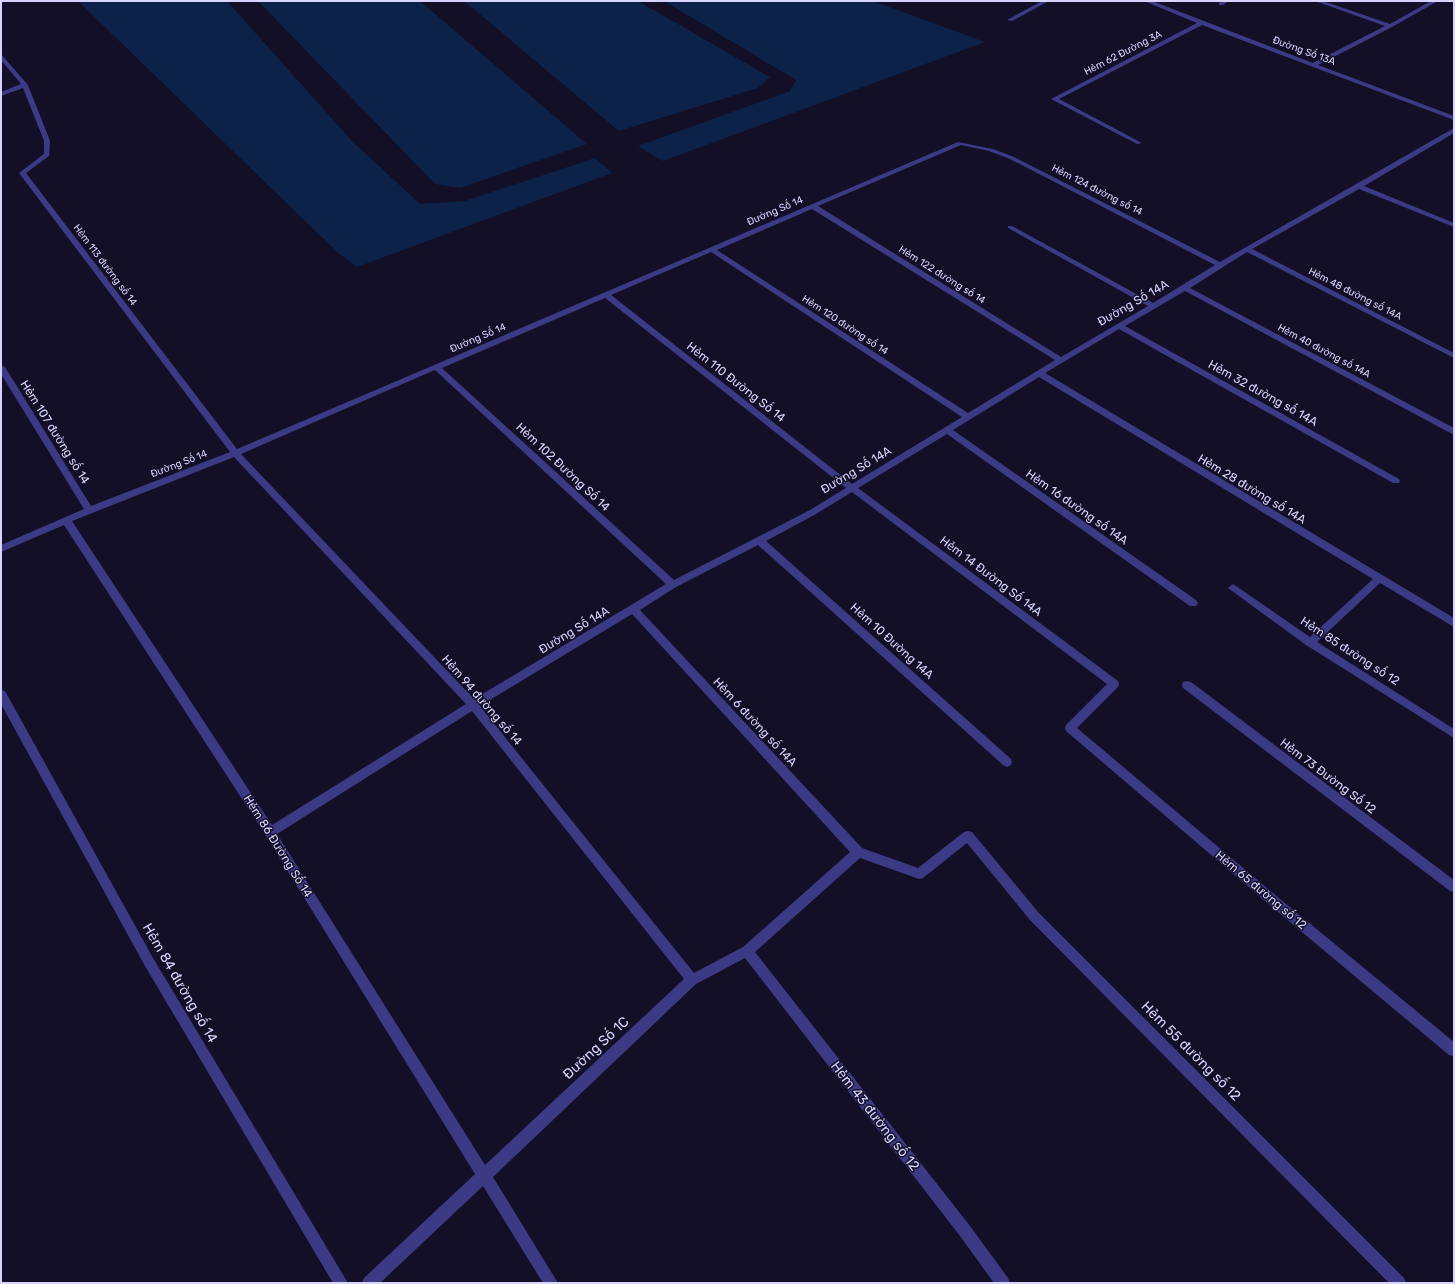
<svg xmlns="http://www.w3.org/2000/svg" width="1455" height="1284" font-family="Rubik,sans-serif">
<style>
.water{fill:#0c2248}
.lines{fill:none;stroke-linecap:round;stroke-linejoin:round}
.minor{fill:#3d3a85;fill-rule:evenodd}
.labels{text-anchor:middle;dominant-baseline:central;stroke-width:3;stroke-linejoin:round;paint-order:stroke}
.far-street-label{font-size:10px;fill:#d9d4ff;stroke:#130f26}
.street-label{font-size:12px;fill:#d9d4ff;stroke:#130f26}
.near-street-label{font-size:14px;fill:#d9d4ff;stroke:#130f26}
</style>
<rect width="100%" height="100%" fill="#130f26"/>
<g class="water">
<polygon points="78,1 227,1 352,141 420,204 465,201 595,158 612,173 357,267 338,253"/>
<polygon points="258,1 420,1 587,144 460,188 435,184"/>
<polygon points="464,1 638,1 770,77 758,88 619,131"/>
<polygon points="664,1 873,1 985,42 663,161 638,146 790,91 796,80"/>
</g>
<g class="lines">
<g class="minor">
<polygon points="1042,1 1049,1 1012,21 1007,20"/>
<polygon points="1144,1 1152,1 1313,63 1385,26 1315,1 1323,1 1390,24 1431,1 1438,1 1392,27 1318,65 1454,116 1454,120 1202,25 1059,99 1142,143 1137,144 1051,99 1197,23"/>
<polygon points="1222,1 1229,1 1223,5 1219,5 1219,3"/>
<path d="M1,54L28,85L50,141L49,156L26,173L237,449L958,142L993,149L1014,157L1220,262L1454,128V133L1364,186L1454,223V227L1359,189L1252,249L1454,353V358L1247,252L1190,288L1454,428V435L1185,291L1125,326L1399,479L1400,481L1399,483H1393L1119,329L1045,373L1454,618V627L1380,583L1317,642L1454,729V738L1306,645L1228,588L1233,584L1236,586L1310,637L1373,579L1039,377L953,430L1196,600L1198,603L1196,606H1190L947,434L858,488L1118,681L1119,684L1118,687L1077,728L1280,899L1454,1042V1056L1449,1055L1272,907L1066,731L1065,728L1066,725L1107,684L852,492L816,514L766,541L1011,759L1012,762L1011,765L1007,767L1003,765L758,545L676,587L640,610L862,848L918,868L964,832L968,831L972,832L1038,912L1404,1278L1406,1283H1389L1030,920L967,843L923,878L919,879L860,858L755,952L970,1226L1008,1278L1010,1283H994L960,1236L745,958L696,984L493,1177L558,1283H543L483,1186L380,1283H362L364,1278L475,1174L266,836L64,525L1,552V545L84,509L1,374V365L5,367L91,506L230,452L19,173L44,154V141L23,88L1,96V92L21,84L1,60ZM961,145L989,151L1010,159L1215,265L1153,303L1012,226H1008V228L1148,306L1061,357L818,206ZM812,209L1055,360L968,413L717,250ZM711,252L962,417L852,484L611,295ZM605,298L846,488L810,510L674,580L442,368ZM435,370L666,584L474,699L241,454ZM234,457L466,704L272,825L72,521ZM632,614L850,852L743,947L694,973L480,706ZM472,711L684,979L485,1165L277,834Z"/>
<polygon points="1187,681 1191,682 1454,880 1454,892 1450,891 1183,688 1182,685 1183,682"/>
<polygon points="1,690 5,691 153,958 348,1283 333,1283 145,966 1,704"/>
</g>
</g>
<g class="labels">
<g class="far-street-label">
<text transform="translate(1304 51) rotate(20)">Đường Số 13A</text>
<text transform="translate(1123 53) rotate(-27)">Hẻm 62 Đường 3A</text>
<text transform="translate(1097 190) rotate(27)">Hẻm 124 đường số 14</text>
<text transform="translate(775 211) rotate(-23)">Đường Số 14</text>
<text transform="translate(105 265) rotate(53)">Hẻm 113 đường số 14</text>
<text transform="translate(942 275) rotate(32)">Hẻm 122 đường số 14</text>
<text transform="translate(1355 294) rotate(27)">Hẻm 48 đường số 14A</text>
<text transform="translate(845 325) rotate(33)">Hẻm 120 đường số 14</text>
<text transform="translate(478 338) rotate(-23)">Đường Số 14</text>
<text transform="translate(1324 351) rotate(28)">Hẻm 40 đường số 14A</text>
<text transform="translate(179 464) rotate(-21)">Đường Số 14</text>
</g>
<g class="street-label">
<text transform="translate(1133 303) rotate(-30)">Đường Số 14A</text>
<text transform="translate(736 382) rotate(38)">Hẻm 110 Đường Số 14</text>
<text transform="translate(1263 393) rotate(29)">Hẻm 32 đường số 14A</text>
<text transform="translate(55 432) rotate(58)">Hẻm 107 đường số 14</text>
<text transform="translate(563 467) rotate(43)">Hẻm 102 Đường Số 14</text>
<text transform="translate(856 470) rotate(-31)">Đường Số 14A</text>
<text transform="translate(1252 489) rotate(31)">Hẻm 28 đường số 14A</text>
<text transform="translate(1077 507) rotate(35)">Hẻm 16 đường số 14A</text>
<text transform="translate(991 576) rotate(37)">Hẻm 14 Đường Số 14A</text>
<text transform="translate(574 630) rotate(-31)">Đường Số 14A</text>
<text transform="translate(892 641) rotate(42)">Hẻm 10 Đường 14A</text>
<text transform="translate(1350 651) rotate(33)">Hẻm 85 đường số 12</text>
<text transform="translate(482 700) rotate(49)">Hẻm 94 đường số 14</text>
<text transform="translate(755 722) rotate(47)">Hẻm 6 đường số 14A</text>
<text transform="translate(1328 776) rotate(37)">Hẻm 73 Đường Số 12</text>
<text transform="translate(278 846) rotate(58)">Hẻm 86 Đường Số 14</text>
<text transform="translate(1261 890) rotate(40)">Hẻm 65 đường số 12</text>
</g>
<g class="near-street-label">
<text transform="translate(180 983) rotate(60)">Hẻm 84 đường số 14</text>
<text transform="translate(596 1048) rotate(-43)">Đường Số 1C</text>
<text transform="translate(1191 1051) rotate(45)">Hẻm 55 đường số 12</text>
<text transform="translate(875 1116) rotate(52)">Hẻm 43 đường số 12</text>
</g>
</g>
<rect width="1455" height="1284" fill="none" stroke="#d9d4ff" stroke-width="4"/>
</svg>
